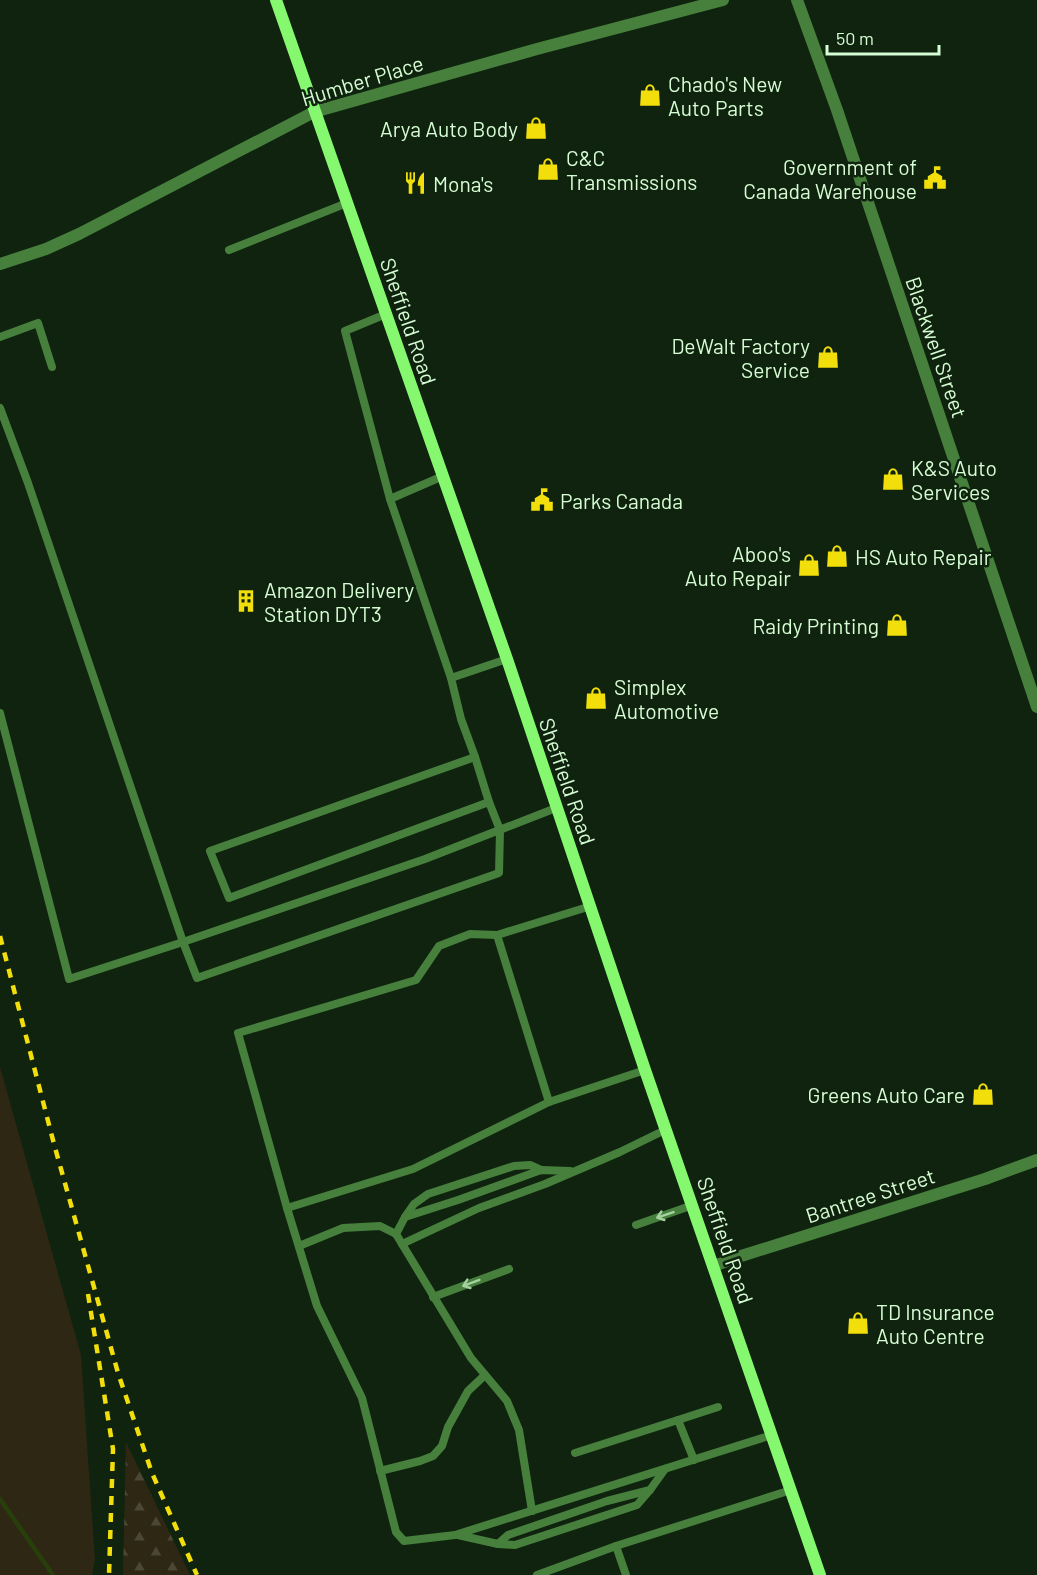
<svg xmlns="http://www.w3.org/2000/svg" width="1037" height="1575" font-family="Barlow,sans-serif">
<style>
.green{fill:#2d2713}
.forest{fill:url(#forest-firs)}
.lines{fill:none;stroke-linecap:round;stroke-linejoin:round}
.stream{stroke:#283f0c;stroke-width:4.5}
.lane{stroke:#46803c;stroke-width:8}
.street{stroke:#46803c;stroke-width:12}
.secondary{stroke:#85f86f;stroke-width:12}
.rail{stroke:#f1de0b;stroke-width:4.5;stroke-dasharray:9 8;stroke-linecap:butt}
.oneway{stroke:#a4d19e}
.labels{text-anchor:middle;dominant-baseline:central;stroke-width:5;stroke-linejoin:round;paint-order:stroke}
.street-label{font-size:21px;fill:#d6fdd3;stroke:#0f230f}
.poi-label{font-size:21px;fill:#d6fdd3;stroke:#0f230f;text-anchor:start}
</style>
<defs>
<pattern id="forest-firs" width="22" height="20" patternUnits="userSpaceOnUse" patternTransform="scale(1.5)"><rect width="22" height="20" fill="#2d2713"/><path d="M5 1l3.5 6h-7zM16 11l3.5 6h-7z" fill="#4b4734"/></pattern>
</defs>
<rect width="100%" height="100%" fill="#0f230f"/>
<polygon class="green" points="0,1067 81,1355 95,1560 92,1575 0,1575"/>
<polygon class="forest" points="126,1442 190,1575 123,1575"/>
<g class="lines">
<polyline class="stream" points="0,1499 53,1575"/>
<g class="lane">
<polyline points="229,250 347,203"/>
<polyline points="386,314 345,331 390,499"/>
<polyline points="0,337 38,323 52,367"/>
<polyline points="0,408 28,483 183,942 197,978 499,873 500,830 489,802 475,757 461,719 451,678 507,659"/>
<polyline points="443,476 390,499 451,678"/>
<polyline points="0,713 69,979 183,942 425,859 556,808"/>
<polyline points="475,757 210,851 229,898 489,802"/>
<polyline points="497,935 470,934 439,946 416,980 238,1033 287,1208 413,1169 549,1102 645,1070"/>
<polyline points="549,1102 497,935 591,906"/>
<polyline points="287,1208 317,1306 362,1398 396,1532 404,1541 455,1535 772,1435"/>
<polyline points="405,1217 414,1204 428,1194 514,1166 530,1165 541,1170"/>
<polyline points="636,1225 693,1205"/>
<polyline points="396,1234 405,1217 458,1200 541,1170 570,1171"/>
<polyline points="402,1244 479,1208 545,1184 620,1152 667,1129"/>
<polyline points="299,1246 343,1228 380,1226 396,1234 471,1358 507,1401 519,1430 532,1511"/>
<polyline points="433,1297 509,1269"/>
<polyline points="575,1453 678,1420"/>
<polyline points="694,1460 678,1420 718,1407"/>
<polyline points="380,1471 420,1461 433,1456 442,1446 448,1427 468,1391 485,1375"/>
<polyline points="650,1490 607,1501 508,1535 498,1544 515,1545 637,1505 650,1490 665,1469"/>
<polyline points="458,1535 498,1544"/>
<polyline points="616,1546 626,1575"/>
<polyline points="537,1575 616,1546 791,1490"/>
</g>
<g class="street">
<polyline points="797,0 837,110 1037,707"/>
<polyline points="0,264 46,249 79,234 314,112 537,49 723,0"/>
<polyline points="714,1266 738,1257 985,1179 1037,1160"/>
</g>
<polyline class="secondary" points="276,0 507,659 645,1070 820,1575"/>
<g class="rail">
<polyline points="0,936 54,1144 118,1373 152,1473 197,1575"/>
<polyline points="88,1294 113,1449 109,1575"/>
</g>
</g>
<defs><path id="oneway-shaft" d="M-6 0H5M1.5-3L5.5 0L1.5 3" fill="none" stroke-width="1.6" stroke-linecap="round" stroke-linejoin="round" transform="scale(1.5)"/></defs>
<g class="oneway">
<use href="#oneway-shaft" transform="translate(665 1215) rotate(161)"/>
<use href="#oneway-shaft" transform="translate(471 1283) rotate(160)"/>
</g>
<defs>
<g id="shop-bare" transform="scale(1.8)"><path d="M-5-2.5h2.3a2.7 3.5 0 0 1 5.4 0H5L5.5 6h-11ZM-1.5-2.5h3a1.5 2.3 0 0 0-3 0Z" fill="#f1de0b" stroke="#0f230f" stroke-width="2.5" paint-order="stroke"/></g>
<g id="civic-bare" transform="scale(1.8)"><path d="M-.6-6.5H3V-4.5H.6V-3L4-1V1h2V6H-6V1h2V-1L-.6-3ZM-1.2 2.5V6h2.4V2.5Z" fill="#f1de0b" stroke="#0f230f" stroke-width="2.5" paint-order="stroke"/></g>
<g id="restaurant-bare" transform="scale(1.8)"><path d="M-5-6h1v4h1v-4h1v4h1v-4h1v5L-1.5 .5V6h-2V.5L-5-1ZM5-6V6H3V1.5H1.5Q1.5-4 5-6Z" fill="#f1de0b" stroke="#0f230f" stroke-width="2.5" paint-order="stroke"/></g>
<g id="building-bare" transform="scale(1.8)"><path d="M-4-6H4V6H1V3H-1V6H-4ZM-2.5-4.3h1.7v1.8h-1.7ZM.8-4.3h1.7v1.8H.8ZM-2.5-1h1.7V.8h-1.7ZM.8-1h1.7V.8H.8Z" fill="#f1de0b" stroke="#0f230f" stroke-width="2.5" paint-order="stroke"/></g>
</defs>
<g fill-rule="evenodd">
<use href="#shop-bare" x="650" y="95"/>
<use href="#shop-bare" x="536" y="128"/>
<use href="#shop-bare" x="548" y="169"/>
<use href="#civic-bare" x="935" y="178"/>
<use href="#restaurant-bare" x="415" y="183"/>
<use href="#shop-bare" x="828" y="357"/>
<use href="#shop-bare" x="893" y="479"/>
<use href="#civic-bare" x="542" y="500"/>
<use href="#shop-bare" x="837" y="556"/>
<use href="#shop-bare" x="809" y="565"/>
<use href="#building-bare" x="246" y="601"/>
<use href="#shop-bare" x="897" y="625"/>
<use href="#shop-bare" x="596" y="698"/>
<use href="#shop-bare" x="983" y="1094"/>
<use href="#shop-bare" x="858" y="1323"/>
</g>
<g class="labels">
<g class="street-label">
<text transform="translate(362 80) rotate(-17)">Humber Place</text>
<text transform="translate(409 321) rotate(71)">Sheffield Road</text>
<text transform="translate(937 347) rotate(71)">Blackwell Street</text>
<text transform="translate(568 781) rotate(71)">Sheffield Road</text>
<text transform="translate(870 1195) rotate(-18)">Bantree Street</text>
<text transform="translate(726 1240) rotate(71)">Sheffield Road</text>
</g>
<g class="poi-label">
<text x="668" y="83">Chado's New<tspan x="668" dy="24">Auto Parts</tspan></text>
<text x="518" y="128" text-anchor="end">Arya Auto Body</text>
<text x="566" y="157">C&amp;C<tspan x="566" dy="24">Transmissions</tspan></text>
<text x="917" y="166" text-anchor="end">Government of<tspan x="917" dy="24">Canada Warehouse</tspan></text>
<text x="433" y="183">Mona's</text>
<text x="810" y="345" text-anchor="end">DeWalt Factory<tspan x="810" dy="24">Service</tspan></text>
<text x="911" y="467">K&amp;S Auto<tspan x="911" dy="24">Services</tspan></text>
<text x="560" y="500">Parks Canada</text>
<text x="791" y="553" text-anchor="end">Aboo's<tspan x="791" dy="24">Auto Repair</tspan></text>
<text x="855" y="556">HS Auto Repair</text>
<text x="264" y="589">Amazon Delivery<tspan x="264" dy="24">Station DYT3</tspan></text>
<text x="879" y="625" text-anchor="end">Raidy Printing</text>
<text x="614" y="686">Simplex<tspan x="614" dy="24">Automotive</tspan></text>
<text x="965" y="1094" text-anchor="end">Greens Auto Care</text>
<text x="876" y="1311">TD Insurance<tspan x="876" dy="24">Auto Centre</tspan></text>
</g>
</g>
<path d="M827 45v9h112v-9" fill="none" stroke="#d6fdd3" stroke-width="3"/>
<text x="836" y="45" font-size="18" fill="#d6fdd3" stroke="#0f230f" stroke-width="4.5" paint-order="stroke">50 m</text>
</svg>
